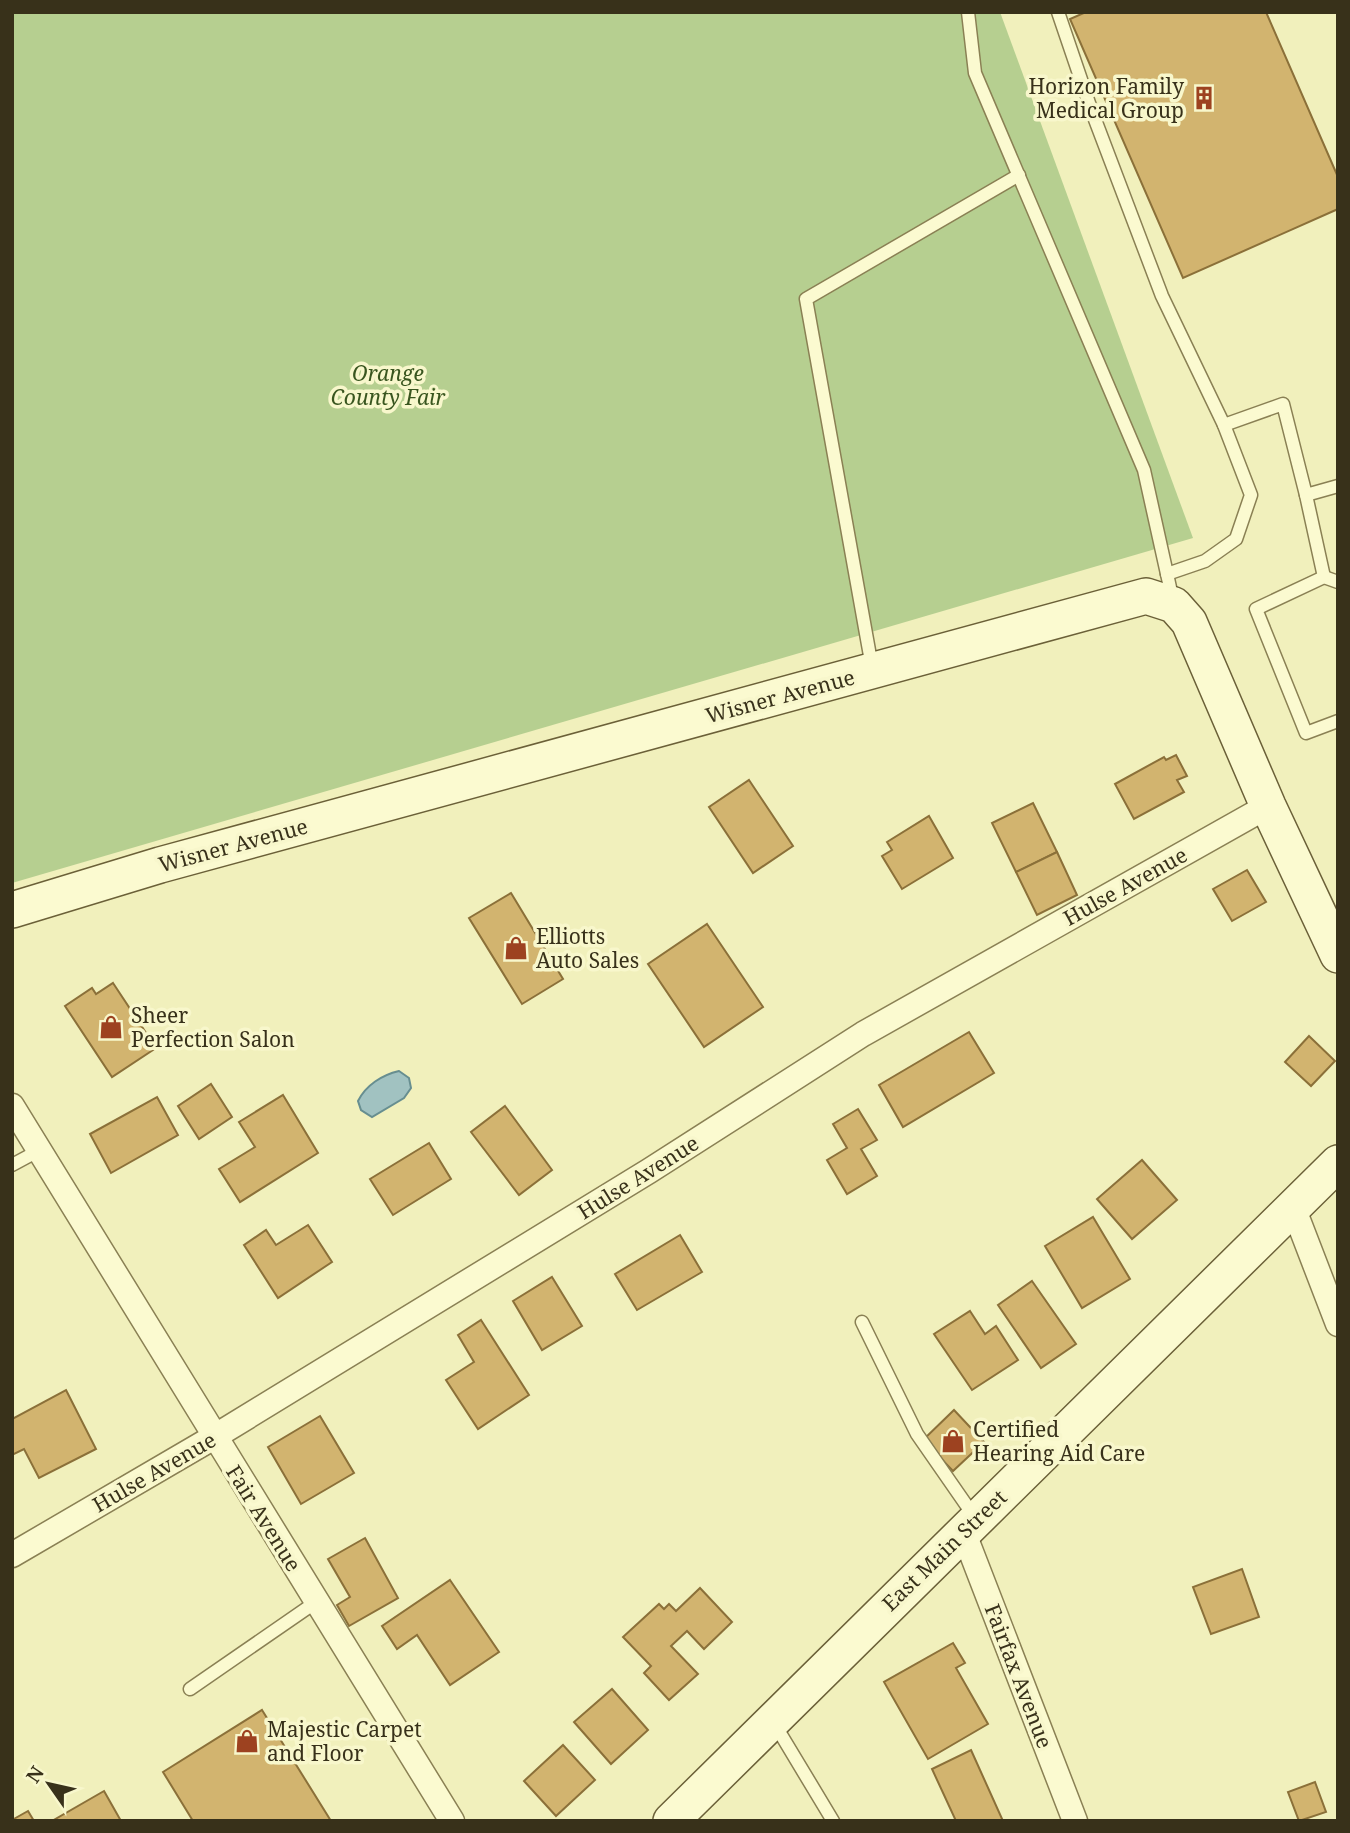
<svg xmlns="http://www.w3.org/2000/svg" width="1350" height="1833" font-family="'Noto Serif',serif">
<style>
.green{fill:#b6cf90}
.water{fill:#a1c2c1;stroke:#678e90;stroke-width:2}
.building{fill:#d2b46f;stroke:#8b7039;stroke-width:2}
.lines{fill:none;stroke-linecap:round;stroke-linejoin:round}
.lane-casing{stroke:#8a8054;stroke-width:15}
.street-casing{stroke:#8a8054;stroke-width:27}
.secondary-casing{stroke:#6b6038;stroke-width:38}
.lane{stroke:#fbfad0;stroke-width:12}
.street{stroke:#fbfad0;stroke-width:24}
.secondary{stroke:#fbfad0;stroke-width:35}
.labels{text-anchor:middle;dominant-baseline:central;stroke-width:7;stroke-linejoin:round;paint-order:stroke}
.poi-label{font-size:21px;fill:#38311a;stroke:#f8f7cc;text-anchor:start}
.park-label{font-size:21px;font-style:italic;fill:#39561f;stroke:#f8f7cc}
.street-label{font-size:21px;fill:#38311a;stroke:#f8f7cc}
</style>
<rect width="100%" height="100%" fill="#f1f0bc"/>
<polygon class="green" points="12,12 1000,12 1193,538 12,883"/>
<path class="water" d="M399,1071L409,1078L411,1088L404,1098L372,1117L361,1110L358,1101C366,1085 382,1075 399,1071Z"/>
<g class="building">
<polygon points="1086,12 1266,12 1338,177 1338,209 1183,278 1070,19"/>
<polygon points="1176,755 1187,776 1177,780 1184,792 1134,819 1115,784 1164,757 1166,760"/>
<polygon points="749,780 793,846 753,873 709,807"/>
<polygon points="1033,803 1057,852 1016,872 992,823"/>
<polygon points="929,816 953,858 902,889 882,856 892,850 887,842"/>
<polygon points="1057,852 1077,895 1037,915 1016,872"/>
<polygon points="1247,870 1266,902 1232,921 1213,889"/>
<polygon points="511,893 563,979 522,1004 469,918"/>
<polygon points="707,924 763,1007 704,1047 648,964"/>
<polygon points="113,983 156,1048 112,1077 65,1006 92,988 96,994"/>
<polygon points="969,1032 994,1073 903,1127 879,1085"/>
<polygon points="1309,1036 1335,1061 1311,1086 1285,1062"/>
<polygon points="211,1084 232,1117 199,1139 178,1106"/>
<polygon points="283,1095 318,1153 240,1202 219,1169 255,1147 239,1122"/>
<polygon points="157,1097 178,1135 111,1173 90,1134"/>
<polygon points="505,1106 552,1170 519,1195 471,1132"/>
<polygon points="858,1109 877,1140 861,1149 877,1176 847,1194 827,1160 847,1148 833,1124"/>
<polygon points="429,1143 451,1179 393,1215 370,1179"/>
<polygon points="1142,1160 1177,1200 1132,1239 1097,1199"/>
<polygon points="1093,1217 1130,1279 1082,1308 1045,1246"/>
<polygon points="308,1225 332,1262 278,1298 244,1245 266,1230 276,1245"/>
<polygon points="680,1235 702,1272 637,1310 615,1274"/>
<polygon points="552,1277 582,1326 542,1350 513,1301"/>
<polygon points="1032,1281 1076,1344 1041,1368 998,1305"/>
<polygon points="970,1311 985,1334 996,1326 1018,1360 972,1390 934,1334"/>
<polygon points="481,1320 529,1395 478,1429 446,1380 474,1362 458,1335"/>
<polygon points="66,1390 96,1449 39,1478 24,1449 12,1455 12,1419"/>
<polygon points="954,1410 984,1442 953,1471 923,1440"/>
<polygon points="320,1416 354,1473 301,1504 268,1447"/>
<polygon points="365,1538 398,1598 349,1626 337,1605 350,1597 328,1559"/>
<polygon points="1242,1569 1259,1617 1211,1634 1193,1587"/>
<polygon points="450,1580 499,1652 450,1685 417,1635 397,1649 382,1626"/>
<polygon points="700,1588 732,1622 704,1649 687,1631 671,1646 698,1674 669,1700 644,1673 651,1666 623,1637 659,1604 664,1609 669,1604 676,1611"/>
<polygon points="953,1643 965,1663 956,1668 988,1724 928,1759 884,1682"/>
<polygon points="612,1689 648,1730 611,1764 574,1722"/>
<polygon points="262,1710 331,1821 193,1821 163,1772"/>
<polygon points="563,1745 595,1780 556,1816 524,1781"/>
<polygon points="971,1750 1003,1821 956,1821 932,1769"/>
<polygon points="1315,1782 1326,1812 1299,1821 1288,1792"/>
<polygon points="104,1791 121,1821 52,1821"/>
<polygon points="28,1811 34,1821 12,1821 12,1820"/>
</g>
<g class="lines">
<g class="lane-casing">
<g id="lane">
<polyline points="968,12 975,73 1144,470 1173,601"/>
<polyline points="1058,12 1091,109 1162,296 1224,425 1251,495 1236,539 1205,561 1167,574"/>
<polyline points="1224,425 1283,404 1306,495 1338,486"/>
<polyline points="1306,495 1324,577"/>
<polyline points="1338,582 1324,577 1256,609 1306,733 1338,721"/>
<polyline points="872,667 806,299 1019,175"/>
<polyline points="12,1165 38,1151"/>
<polyline points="862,1322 917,1434 976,1519"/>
<polyline points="190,1689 316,1602"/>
<polyline points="774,1723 833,1821"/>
</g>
</g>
<g class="street-casing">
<g id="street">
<polyline points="12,1106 452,1821"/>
<polyline points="1293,1207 1338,1324"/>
<polyline points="963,1531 1075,1821"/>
<polyline points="12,1555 214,1437 649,1171 863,1034 1268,806"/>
</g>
</g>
<g class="secondary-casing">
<g id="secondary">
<polyline points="12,910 160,865 1146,596 1174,605 1189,622 1268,806 1338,955"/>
<polyline points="671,1821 1338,1163"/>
</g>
</g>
<use href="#lane" class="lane"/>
<use href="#street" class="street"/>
<use href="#secondary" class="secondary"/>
</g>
<defs>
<g id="building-bare" transform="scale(1.89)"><path d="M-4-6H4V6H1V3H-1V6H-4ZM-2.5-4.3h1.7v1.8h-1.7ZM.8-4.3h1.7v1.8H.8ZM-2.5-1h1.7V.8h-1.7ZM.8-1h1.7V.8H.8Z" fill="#9d4220" stroke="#f8f7cc" stroke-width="2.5" paint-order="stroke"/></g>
<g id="shop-bare" transform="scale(1.89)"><path d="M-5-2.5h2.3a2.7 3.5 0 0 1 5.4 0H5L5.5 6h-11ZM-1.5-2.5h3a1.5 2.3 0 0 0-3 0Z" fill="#9d4220" stroke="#f8f7cc" stroke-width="2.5" paint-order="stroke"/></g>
</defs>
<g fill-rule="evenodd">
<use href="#building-bare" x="1204" y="98"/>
<use href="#shop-bare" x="516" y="948"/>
<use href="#shop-bare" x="111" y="1027"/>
<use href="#shop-bare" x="953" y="1441"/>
<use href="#shop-bare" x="247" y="1741"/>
</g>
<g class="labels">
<g class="poi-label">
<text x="1184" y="86" text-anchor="end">Horizon Family<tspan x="1184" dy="24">Medical Group</tspan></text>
<text x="536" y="936">Elliotts<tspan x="536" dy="24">Auto Sales</tspan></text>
<text x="131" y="1015">Sheer<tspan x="131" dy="24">Perfection Salon</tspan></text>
<text x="973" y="1429">Certified<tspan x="973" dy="24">Hearing Aid Care</tspan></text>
<text x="267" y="1729">Majestic Carpet<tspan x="267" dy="24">and Floor</tspan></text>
</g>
<g class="park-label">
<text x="388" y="373">Orange<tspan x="388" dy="24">County Fair</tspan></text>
</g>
<g class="street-label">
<text transform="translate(780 696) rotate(-15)">Wisner Avenue</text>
<text transform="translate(233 845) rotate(-15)">Wisner Avenue</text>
<text transform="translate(1125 886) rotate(-29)">Hulse Avenue</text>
<text transform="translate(638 1177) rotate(-32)">Hulse Avenue</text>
<text transform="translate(154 1472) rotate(-30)">Hulse Avenue</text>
<text transform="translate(264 1518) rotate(58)">Fair Avenue</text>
<text transform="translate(944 1550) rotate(-44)">East Main Street</text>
<text transform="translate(1019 1676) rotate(69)">Fairfax Avenue</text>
</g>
</g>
<rect width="1350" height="1833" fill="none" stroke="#38311a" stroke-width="28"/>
<g transform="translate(49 1784) rotate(304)" stroke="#f8f7cc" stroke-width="5" paint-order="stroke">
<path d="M0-5L12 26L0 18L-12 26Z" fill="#38311a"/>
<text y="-10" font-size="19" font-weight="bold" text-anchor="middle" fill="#38311a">N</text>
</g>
</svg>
